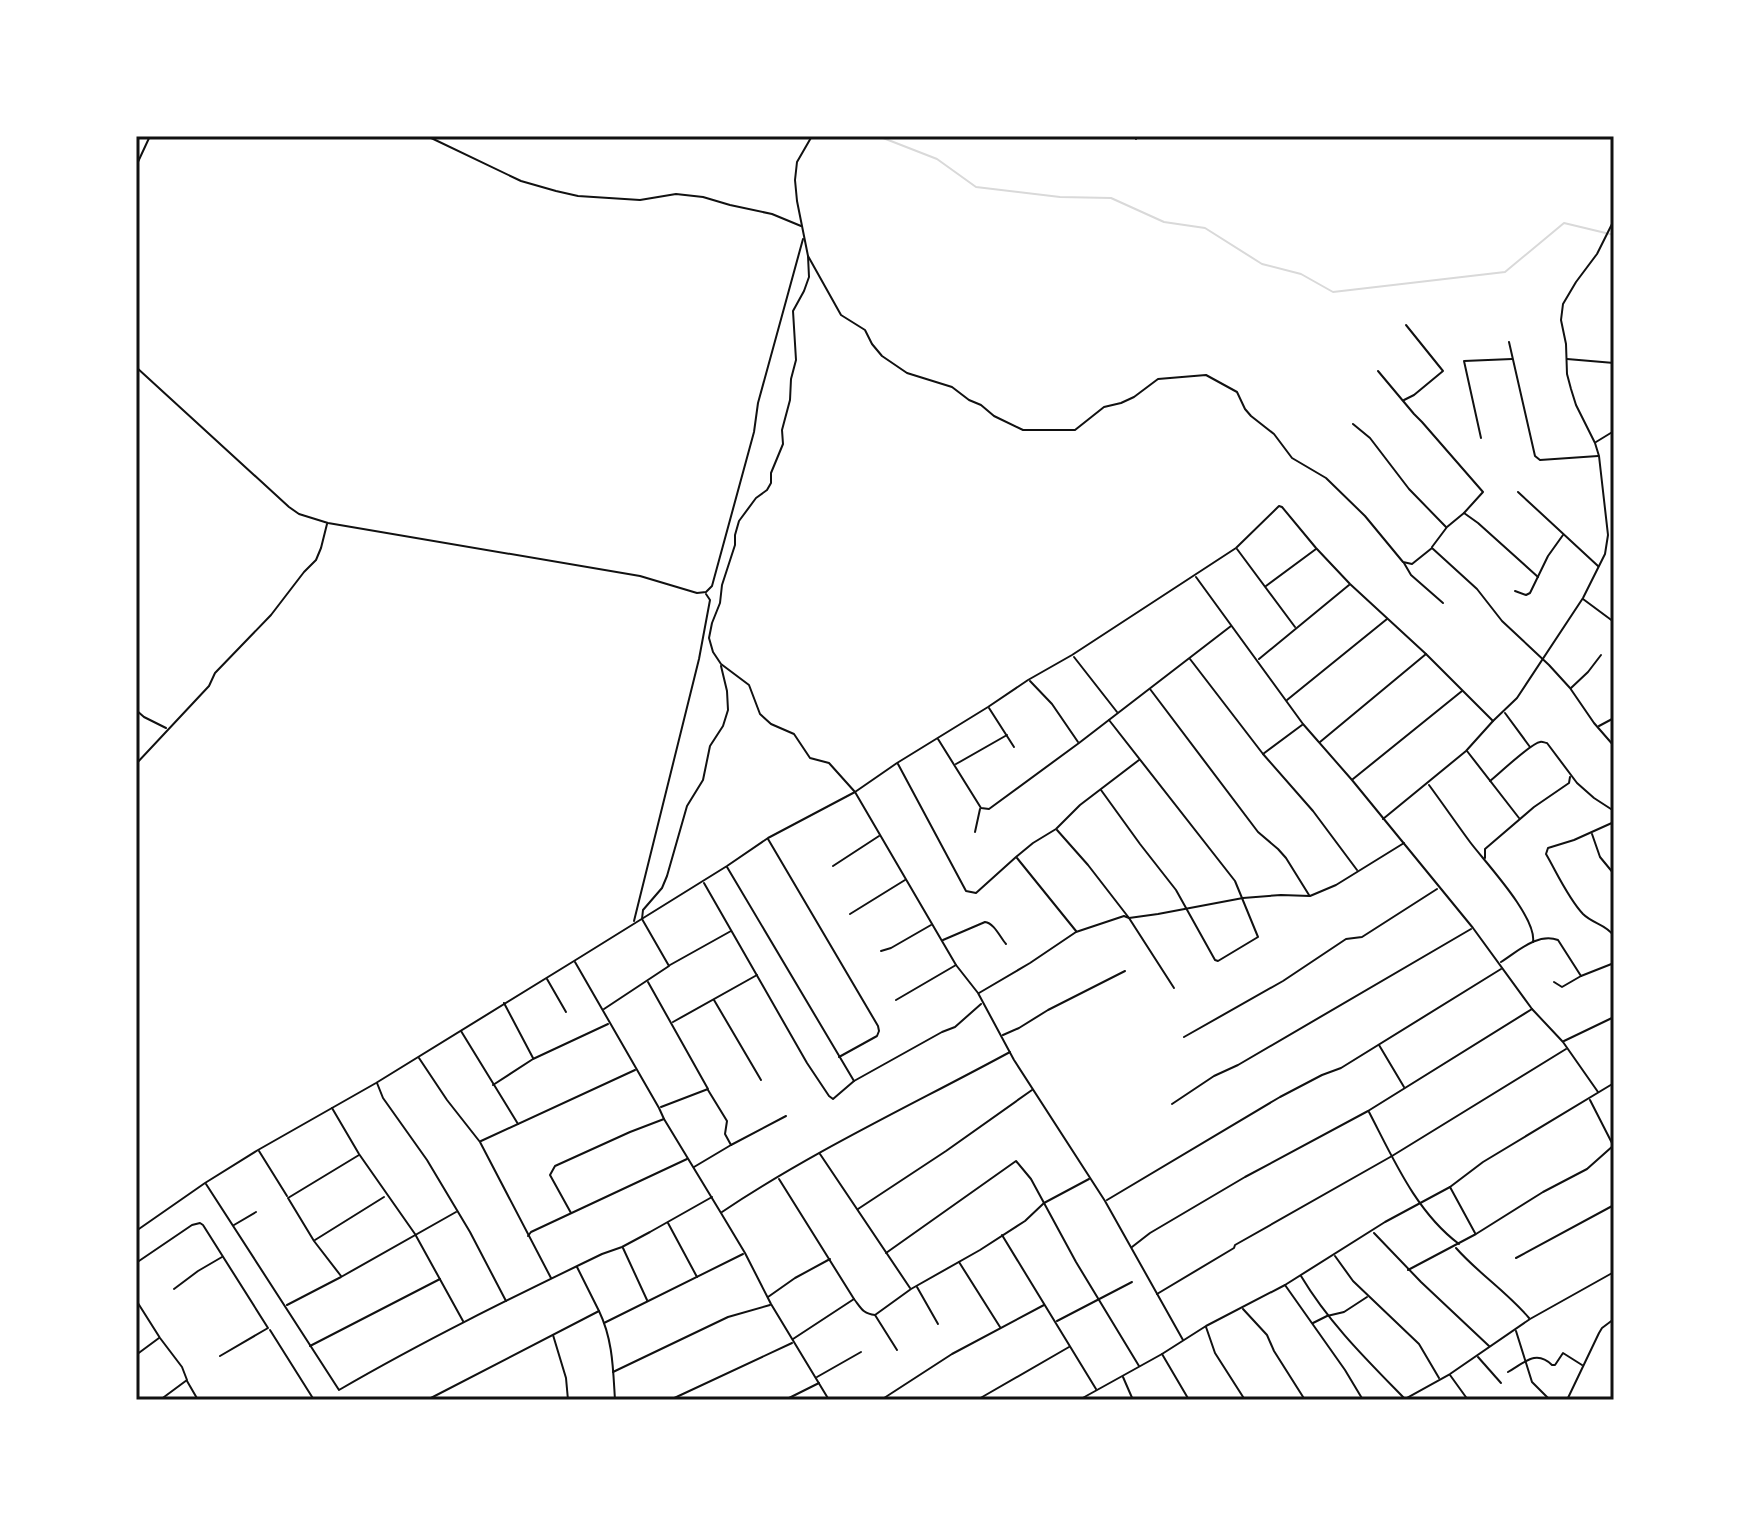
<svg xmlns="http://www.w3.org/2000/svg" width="1750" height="1536" font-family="'Roboto Condensed',sans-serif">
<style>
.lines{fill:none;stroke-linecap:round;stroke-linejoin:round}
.stream{stroke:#d9d9d9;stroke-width:2}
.minor{stroke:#111;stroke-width:2}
.neatline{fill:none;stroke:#111;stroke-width:3}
</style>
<rect width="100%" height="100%" fill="#fff"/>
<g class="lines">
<polyline class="stream" points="878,136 937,159 976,187 1060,197 1111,198 1164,222 1205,228 1262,264 1301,274 1333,292 1505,272 1564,223 1614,235"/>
<g class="minor">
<polyline points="427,136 521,181 556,191 578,196 640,200 676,194 703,197 730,205 772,214 801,226"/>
<polyline points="812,136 797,162 795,180 797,201 808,256 841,315 865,330 872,344 882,356 907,373 952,387 969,400 981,405 994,416 1023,430 1075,430 1104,407 1121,403 1134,397 1158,379 1206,375 1237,392 1245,409 1251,416 1274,434 1292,458 1326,478 1365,516 1403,562 1412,564 1432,548 1477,589 1502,621 1549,665 1570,688 1594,723 1614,746"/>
<polyline points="1136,139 1137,136"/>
<polyline points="137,164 150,136"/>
<polyline points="808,256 809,277 804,291 793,311 796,360 791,379 790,400 782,430 783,444 771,473 771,483 767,490 756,498 739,521 735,535 735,545 722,585 720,603 712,623 709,638 713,652 721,664 749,685 760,714 771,724 794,734 810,758 829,763 855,792 956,965 978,993 1014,1060 1105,1201 1183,1340"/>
<polyline points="1509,342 1535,456 1540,460 1598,456"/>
<polyline points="1567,359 1614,363"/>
<polyline points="136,367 289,507 299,514 328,523 640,576 697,593 706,592 712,586 754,432 758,403 803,239"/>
<polyline points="1378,371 1414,414 1422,422 1483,492 1464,513 1447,527 1432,547"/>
<polyline points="1404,400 1414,395 1443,371 1406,325"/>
<polyline points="1353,424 1370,438 1409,489 1446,527"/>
<polyline points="1481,438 1464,361 1512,359"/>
<polyline points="1596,442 1614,431"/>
<polyline points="1518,492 1598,566"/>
<polyline points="1464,513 1478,523 1538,577"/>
<polyline points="1237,549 1295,627"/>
<polyline points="1404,563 1411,575 1443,603"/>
<polyline points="1196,577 1303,724 1352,780 1473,928 1532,1009 1563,1042 1598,1092"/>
<polyline points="1266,586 1316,549"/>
<polyline points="1515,591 1526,595 1530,593 1548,556 1563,535"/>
<polyline points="1583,599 1614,622"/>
<polyline points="1074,657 1117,712"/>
<polyline points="1190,659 1263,754 1313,811 1357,870"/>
<polyline points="1259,659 1349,585"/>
<polyline points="1030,681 1052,704 1078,742"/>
<polyline points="1571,688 1588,672 1601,655"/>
<polyline points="1150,689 1258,832 1278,849 1286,858 1309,895"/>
<polyline points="1287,700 1387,619"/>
<polyline points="989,708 1014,747"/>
<polyline points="136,710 144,717 166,728"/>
<polyline points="1505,713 1530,747"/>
<polyline points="1599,726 1614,718"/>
<polyline points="938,739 981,808 989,809 1079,743 1231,626"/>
<polyline points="1320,742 1426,654"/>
<polyline points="1467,751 1519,818"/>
<polyline points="1263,754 1302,725"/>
<polyline points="136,764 209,686 215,673 271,615 304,572 316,560 321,548 327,524"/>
<polyline points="898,764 966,891 976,893 1016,857 1033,843 1056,829 1080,805 1139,760"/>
<polyline points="956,764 1007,735"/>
<polyline points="1353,779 1462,691"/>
<path d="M1490,781C1499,774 1531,743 1540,742C1542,741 1545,743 1547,743L1577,783L1594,798L1614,811"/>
<path d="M1429,785C1443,804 1456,823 1470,842C1485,862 1537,917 1533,942"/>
<polyline points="1101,790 1140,844 1176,890 1215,960 1218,961 1258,937 1235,881 1109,720"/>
<polyline points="1383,819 1466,751 1493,721 1517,698 1583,598 1605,554 1608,535 1599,456 1595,443 1576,405 1571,389 1567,374 1566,344 1561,320 1563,304 1576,282 1597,254 1614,220"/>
<path d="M1614,822L1574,840L1548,848L1546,854C1557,873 1568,898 1583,914C1593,924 1606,924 1614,936"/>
<polyline points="1057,830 1088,865 1129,918 1174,988"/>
<polyline points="975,832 980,809"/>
<polyline points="1592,834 1600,857 1614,874"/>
<polyline points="768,839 878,1026 879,1031 877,1036 839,1057"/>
<polyline points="1017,858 1076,931"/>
<polyline points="1485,858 1485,849 1534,807 1569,783 1570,777"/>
<polyline points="833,866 879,836"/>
<polyline points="727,867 854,1081"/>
<polyline points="704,883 807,1063 829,1096 833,1099 854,1081 942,1032 955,1027 981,1004"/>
<polyline points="850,914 905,880"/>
<polyline points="634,921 699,659 710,600 706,594"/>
<path d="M943,940L985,922C994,923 1000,937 1006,944"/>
<polyline points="881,951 891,948 931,925"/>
<polyline points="575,962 659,1108 664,1119 721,1213 745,1253 771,1304 829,1400"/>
<path d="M1501,962C1517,952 1538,932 1558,940L1581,976"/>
<polyline points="670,965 731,931"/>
<polyline points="547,979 566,1012"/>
<polyline points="648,982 708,1089 661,1107"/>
<polyline points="1554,982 1562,987 1581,976 1614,963"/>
<polyline points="979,993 1030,963 1076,932 1124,916 1129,918 1158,914 1243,898 1281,895 1310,896 1336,885 1404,843"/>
<polyline points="714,1000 761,1080"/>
<polyline points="896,1000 956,965"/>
<polyline points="504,1003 533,1058"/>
<polyline points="604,1009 669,966 642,919 643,910 662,888 667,876 687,806 703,780 710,746 723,726 728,710 727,691 721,666"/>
<polyline points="673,1022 757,975"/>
<polyline points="461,1031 518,1124"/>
<polyline points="1003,1035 1019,1028 1048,1010 1125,971"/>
<polyline points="1184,1037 1283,981 1346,939 1362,937 1437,889"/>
<polyline points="1564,1041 1614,1017"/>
<polyline points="1379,1045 1404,1087"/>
<polyline points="419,1058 447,1100 480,1142 551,1278"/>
<polyline points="377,1083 383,1098 427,1160 470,1232 506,1301"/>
<polyline points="493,1085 533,1059 608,1024"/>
<polyline points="708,1090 727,1121 725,1134 731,1145"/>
<polyline points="1590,1100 1614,1147"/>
<polyline points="1172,1104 1214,1076 1238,1065 1471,929"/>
<polyline points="332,1108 359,1154 415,1234 463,1321"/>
<path d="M1369,1112C1393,1158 1416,1212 1459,1244"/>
<polyline points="481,1141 635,1070"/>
<polyline points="259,1151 287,1196"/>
<polyline points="820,1154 910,1288"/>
<polyline points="694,1167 731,1145 786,1116"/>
<path d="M779,1179L854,1299C861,1308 863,1314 875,1315L897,1350"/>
<path d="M206,1184L339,1390C425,1340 513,1297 602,1254L622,1247L650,1232L712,1197"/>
<polyline points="1450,1187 1475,1233"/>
<polyline points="1107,1200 1280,1097 1322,1075 1341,1068 1501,969"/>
<polyline points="858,1209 946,1151 1032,1090"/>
<path d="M722,1212C813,1151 914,1104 1010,1052"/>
<polyline points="571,1213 550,1175 555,1166 630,1132 664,1119"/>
<polyline points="668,1223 697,1277"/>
<polyline points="234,1225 256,1212"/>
<polyline points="136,1231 205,1183 258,1150 376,1083 574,961 727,866 768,838 855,792 897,763 988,707 1028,680 1072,655 1236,548 1279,506 1282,507 1316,548 1350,584 1426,654 1493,721"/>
<polyline points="1374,1233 1421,1282 1489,1346"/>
<polyline points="1002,1235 1096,1389"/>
<polyline points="528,1236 531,1232 687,1159"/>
<polyline points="315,1240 384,1197"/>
<polyline points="1132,1247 1150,1233 1245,1177 1368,1111 1532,1009"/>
<polyline points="623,1248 647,1300"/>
<path d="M1456,1248C1478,1273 1507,1292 1529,1318"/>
<polyline points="886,1253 1016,1161 1031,1179 1076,1262 1139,1366"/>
<polyline points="1335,1256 1353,1281 1419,1344 1439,1378"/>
<polyline points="1516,1258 1614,1205"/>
<polyline points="959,1262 1000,1327"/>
<polyline points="136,1263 192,1225 200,1223 203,1225 268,1328 220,1356"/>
<polyline points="1408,1270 1476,1234 1543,1192 1587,1169 1614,1145"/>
<polyline points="341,1276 314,1241 288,1198 359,1155"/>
<path d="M1301,1276C1329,1323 1367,1360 1405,1399"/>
<polyline points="1285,1285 1345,1370 1363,1400"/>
<polyline points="917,1287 938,1324"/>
<polyline points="174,1289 198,1271 222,1257"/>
<polyline points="1157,1294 1234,1248 1235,1245 1392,1156 1566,1049"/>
<polyline points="768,1297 795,1278 830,1259"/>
<polyline points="136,1300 160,1338 182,1367 187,1380 160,1400"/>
<polyline points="287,1305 341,1277 456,1212"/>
<polyline points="1243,1309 1267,1335 1274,1351 1305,1400"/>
<path d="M599,1311C613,1340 613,1369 615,1400"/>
<polyline points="875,1315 911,1289 980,1250 1025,1221 1044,1203 1089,1179"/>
<polyline points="1057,1321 1132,1282"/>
<polyline points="604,1323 743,1254"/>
<polyline points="1313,1323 1327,1316 1344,1312 1367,1297"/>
<polyline points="1206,1327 1215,1353 1245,1400"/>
<polyline points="270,1330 314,1400"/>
<polyline points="1516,1331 1532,1382 1550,1400"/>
<polyline points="553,1335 566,1378 568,1400"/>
<polyline points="793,1339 854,1299"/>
<polyline points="310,1346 440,1279"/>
<polyline points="1162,1354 1189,1400"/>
<polyline points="136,1355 159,1338"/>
<polyline points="1478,1357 1501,1383"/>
<polyline points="613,1372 728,1317 770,1305"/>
<path d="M1508,1372C1524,1363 1536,1349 1552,1365H1555L1563,1353L1582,1365"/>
<polyline points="1450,1375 1468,1400"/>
<polyline points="817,1377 861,1352"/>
<polyline points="1123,1377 1133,1400"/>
<polyline points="187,1381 198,1400"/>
<polyline points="427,1400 599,1311 577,1267"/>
<polyline points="670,1400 792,1343"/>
<polyline points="785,1400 819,1383"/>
<polyline points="881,1400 952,1354 1044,1305"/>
<polyline points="977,1400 1069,1347"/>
<polyline points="1079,1400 1162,1354 1206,1326 1285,1285 1385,1222 1450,1187 1483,1162 1614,1083"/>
<polyline points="1403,1400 1450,1374 1530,1319 1614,1272"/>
<polyline points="1567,1400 1599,1333 1602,1328 1614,1319"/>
</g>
</g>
<rect width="1750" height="1536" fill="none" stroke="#ffffff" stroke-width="276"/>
<rect x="138" y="138" width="1474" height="1260" class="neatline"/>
</svg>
